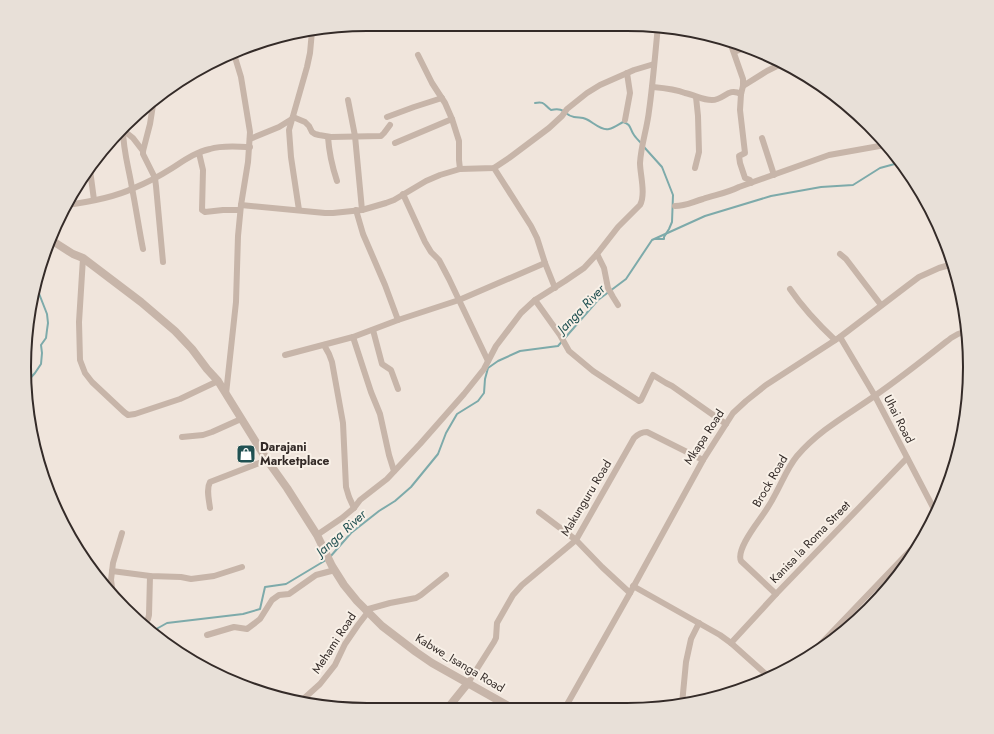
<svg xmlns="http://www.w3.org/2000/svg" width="994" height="734" font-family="Jost,sans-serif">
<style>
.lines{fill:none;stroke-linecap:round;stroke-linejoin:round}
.stream{stroke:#7daaaa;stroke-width:2}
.minor{stroke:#c7b5a9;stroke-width:6}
.tertiary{stroke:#c7b5a9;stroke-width:8}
.labels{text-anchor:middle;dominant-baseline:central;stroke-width:4;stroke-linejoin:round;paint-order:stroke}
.street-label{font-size:12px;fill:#342b28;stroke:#f8f0e7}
.poi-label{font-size:12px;font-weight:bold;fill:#342b28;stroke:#f8f0e7;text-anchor:start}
.water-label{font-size:13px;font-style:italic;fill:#215152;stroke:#f8f0e7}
.rim{fill:none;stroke:#342b28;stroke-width:2}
</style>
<rect width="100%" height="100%" fill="#f0e5dc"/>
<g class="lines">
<g class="stream">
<path d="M535,103C545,101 544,105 551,110C566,107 563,115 574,117C579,118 582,117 586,119C593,122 601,131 609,129C614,128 619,124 623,122C632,125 629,128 634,135C636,138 639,141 641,143"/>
<polyline points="644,147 662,167 673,195 672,222 669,229 664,237 664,239 655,239"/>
<polyline points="25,384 35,373 41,364 42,353 41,345 46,338 47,330 48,323 47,314 38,291 37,283"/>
<polyline points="330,557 351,533 379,511 395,501 411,487 438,454 446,433 457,414 478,401 484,393 485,379 488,368 498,361 520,351 558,346 598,300 626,279 652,240 705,216 771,196 821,187 853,185 880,168 902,162"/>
<polyline points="151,632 167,623 243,614 260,609 265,587 286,584 326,560"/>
</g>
<g class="minor">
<polyline points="594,25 595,27"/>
<polyline points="730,42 743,79 743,86 741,94 740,110 745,153 739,156 740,163 745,178 750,180 751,183"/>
<polyline points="734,52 744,48"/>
<polyline points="418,55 432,83 445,103 452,119 459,141 459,160 460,169"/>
<polyline points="743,86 767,71 779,65"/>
<path d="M652,87C663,88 675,89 685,93C695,95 702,100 712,100C724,100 728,87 741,94"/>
<polyline points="348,100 355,136 362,210"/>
<polyline points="153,105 150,124 143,151 143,154 155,178 156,186 163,262"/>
<polyline points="293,117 305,122 309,126 312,132 315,134 319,135 331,137 381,136 384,133 390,125"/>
<polyline points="387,117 414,107 442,98"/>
<polyline points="625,120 630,93 627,73"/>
<path d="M123,130C123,150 129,169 132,188C136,208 139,229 143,249"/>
<polyline points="123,130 133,138 143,151"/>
<path d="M328,137C329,152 332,166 337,181"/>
<polyline points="762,138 774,175"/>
<polyline points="250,139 279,127 292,119"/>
<polyline points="395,143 452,119"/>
<polyline points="199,153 203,170 202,210 205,212 223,210 240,210"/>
<polyline points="494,168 531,226 537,238 545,263 555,288"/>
<polyline points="695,168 699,152 698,116 696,97"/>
<polyline points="90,170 94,200"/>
<polyline points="403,194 425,242 431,252 439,260 449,279 488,361"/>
<path d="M66,205C89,202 113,198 134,188C146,183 158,177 169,170C182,162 195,152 210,149C223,145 237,147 250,147"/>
<polyline points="241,205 325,213 333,213 362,210 386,203 394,200 426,181 440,175 460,169 494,168 509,158 549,128 562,116 567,109 587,93 600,85 634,70 654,64"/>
<path d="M675,206C686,206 692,202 703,199C715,195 727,193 739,187L829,155L885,145"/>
<polyline points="299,210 291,157 289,130 307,67 310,53 312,31"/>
<polyline points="356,210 363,234 385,285 398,320"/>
<polyline points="597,254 604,268 608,288 613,297 618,305"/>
<polyline points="840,254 846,259 881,305"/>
<polyline points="83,258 79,322 80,360 85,373 92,382 124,412 128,415 135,414 180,399 218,381"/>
<path d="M790,289C803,308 818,324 835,340"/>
<polyline points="535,300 560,335 569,351 593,371 639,401 641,400 653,375 666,383 672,386 726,424"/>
<polyline points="373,330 382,364 391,370 398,389"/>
<polyline points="353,337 371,392 380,414 389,455 394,471"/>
<polyline points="840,337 875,396 936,513"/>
<polyline points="324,345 329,354 332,362 343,423 346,487 349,497 354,508"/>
<polyline points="285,355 353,337 398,320 459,300 545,263"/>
<polyline points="226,394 236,302 238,236 241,205 248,162 250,132 241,77 234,54"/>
<polyline points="182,437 203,435 212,432 241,419"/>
<path d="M210,508C209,500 206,489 210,482L267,460"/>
<polyline points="539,512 576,540 602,567 630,593"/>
<path d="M317,535L342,518L354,508L360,500L387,479L420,444L464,394L484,369L496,346L521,313L535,300L565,281L584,268L597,254L618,227L640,205C646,194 640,174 640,163C641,145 647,129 649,111C653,83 655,55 658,26"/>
<polyline points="112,571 150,576 181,577 191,579 214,576 242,567"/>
<polyline points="633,586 720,635 731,643 769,677"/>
<path d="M776,594L741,561C736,550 755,526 762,516C767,509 772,501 776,493C783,480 788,467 797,456C819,430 849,414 876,395C902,377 927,357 951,338L958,334L967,331"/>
<polyline points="113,595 111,580 113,563 122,533"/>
<polyline points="365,610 390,603 416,598 421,595 446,575"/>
<polyline points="142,626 148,619 149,615 150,576"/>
<polyline points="207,635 234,627 247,629 255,623 260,619 272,600 279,595 289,594 316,575 335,570"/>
<polyline points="731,643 776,594 907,458"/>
<polyline points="813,652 926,534"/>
<path d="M468,683L494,642L496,638L497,623L513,595L522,585L576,540L634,438C638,434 641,432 647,432L703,460"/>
<polyline points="300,702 320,684 335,665 345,644 358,625 368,612"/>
<polyline points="682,704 686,662 691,639 699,623"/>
<polyline points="565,708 630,593 703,460 733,413 746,401 766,385 840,337 907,286 919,277 939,268 953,264"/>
</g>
<g class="tertiary">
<polyline points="51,240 73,254 83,258 141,302 175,331 192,349 207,369 218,381 267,460 287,488 317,535 332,566 344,585 357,601 382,626 416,652 432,663 512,708"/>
<polyline points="447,709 468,683"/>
</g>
</g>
<defs>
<g id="shop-square" transform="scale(1)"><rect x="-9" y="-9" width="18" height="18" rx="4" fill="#215152" stroke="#f8f0e7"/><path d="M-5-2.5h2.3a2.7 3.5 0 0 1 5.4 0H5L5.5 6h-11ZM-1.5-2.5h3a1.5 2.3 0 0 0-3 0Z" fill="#fff"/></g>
</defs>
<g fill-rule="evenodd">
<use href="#shop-square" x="246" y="454"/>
</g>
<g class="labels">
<g class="street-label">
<text transform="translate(899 419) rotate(63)">Uhai Road</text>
<text transform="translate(704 437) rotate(-57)">Mkapa Road</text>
<text transform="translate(770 481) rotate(-60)">Brock Road</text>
<text transform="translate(586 498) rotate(-59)">Makunguru Road</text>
<text transform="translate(810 542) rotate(-46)">Kanisa la Roma Street</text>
<text transform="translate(334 643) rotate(-57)">Mehami Road</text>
<text transform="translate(460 663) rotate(31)">Kabwe_Isanga Road</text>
</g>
<g class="poi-label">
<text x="260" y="447">Darajani<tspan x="260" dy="14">Marketplace</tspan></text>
</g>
<g class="water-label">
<text transform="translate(581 309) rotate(-46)">Janga River</text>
<text transform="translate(341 533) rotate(-42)">Janga River</text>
</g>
</g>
<path d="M0 0H994V734H0ZM367 31H627A336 336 0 0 1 963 367V367A336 336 0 0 1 627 703H367A336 336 0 0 1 31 367V367A336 336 0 0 1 367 31Z" fill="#e8e0d8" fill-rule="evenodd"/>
<path class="rim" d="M367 31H627A336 336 0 0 1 963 367V367A336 336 0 0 1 627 703H367A336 336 0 0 1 31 367V367A336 336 0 0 1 367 31Z"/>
</svg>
